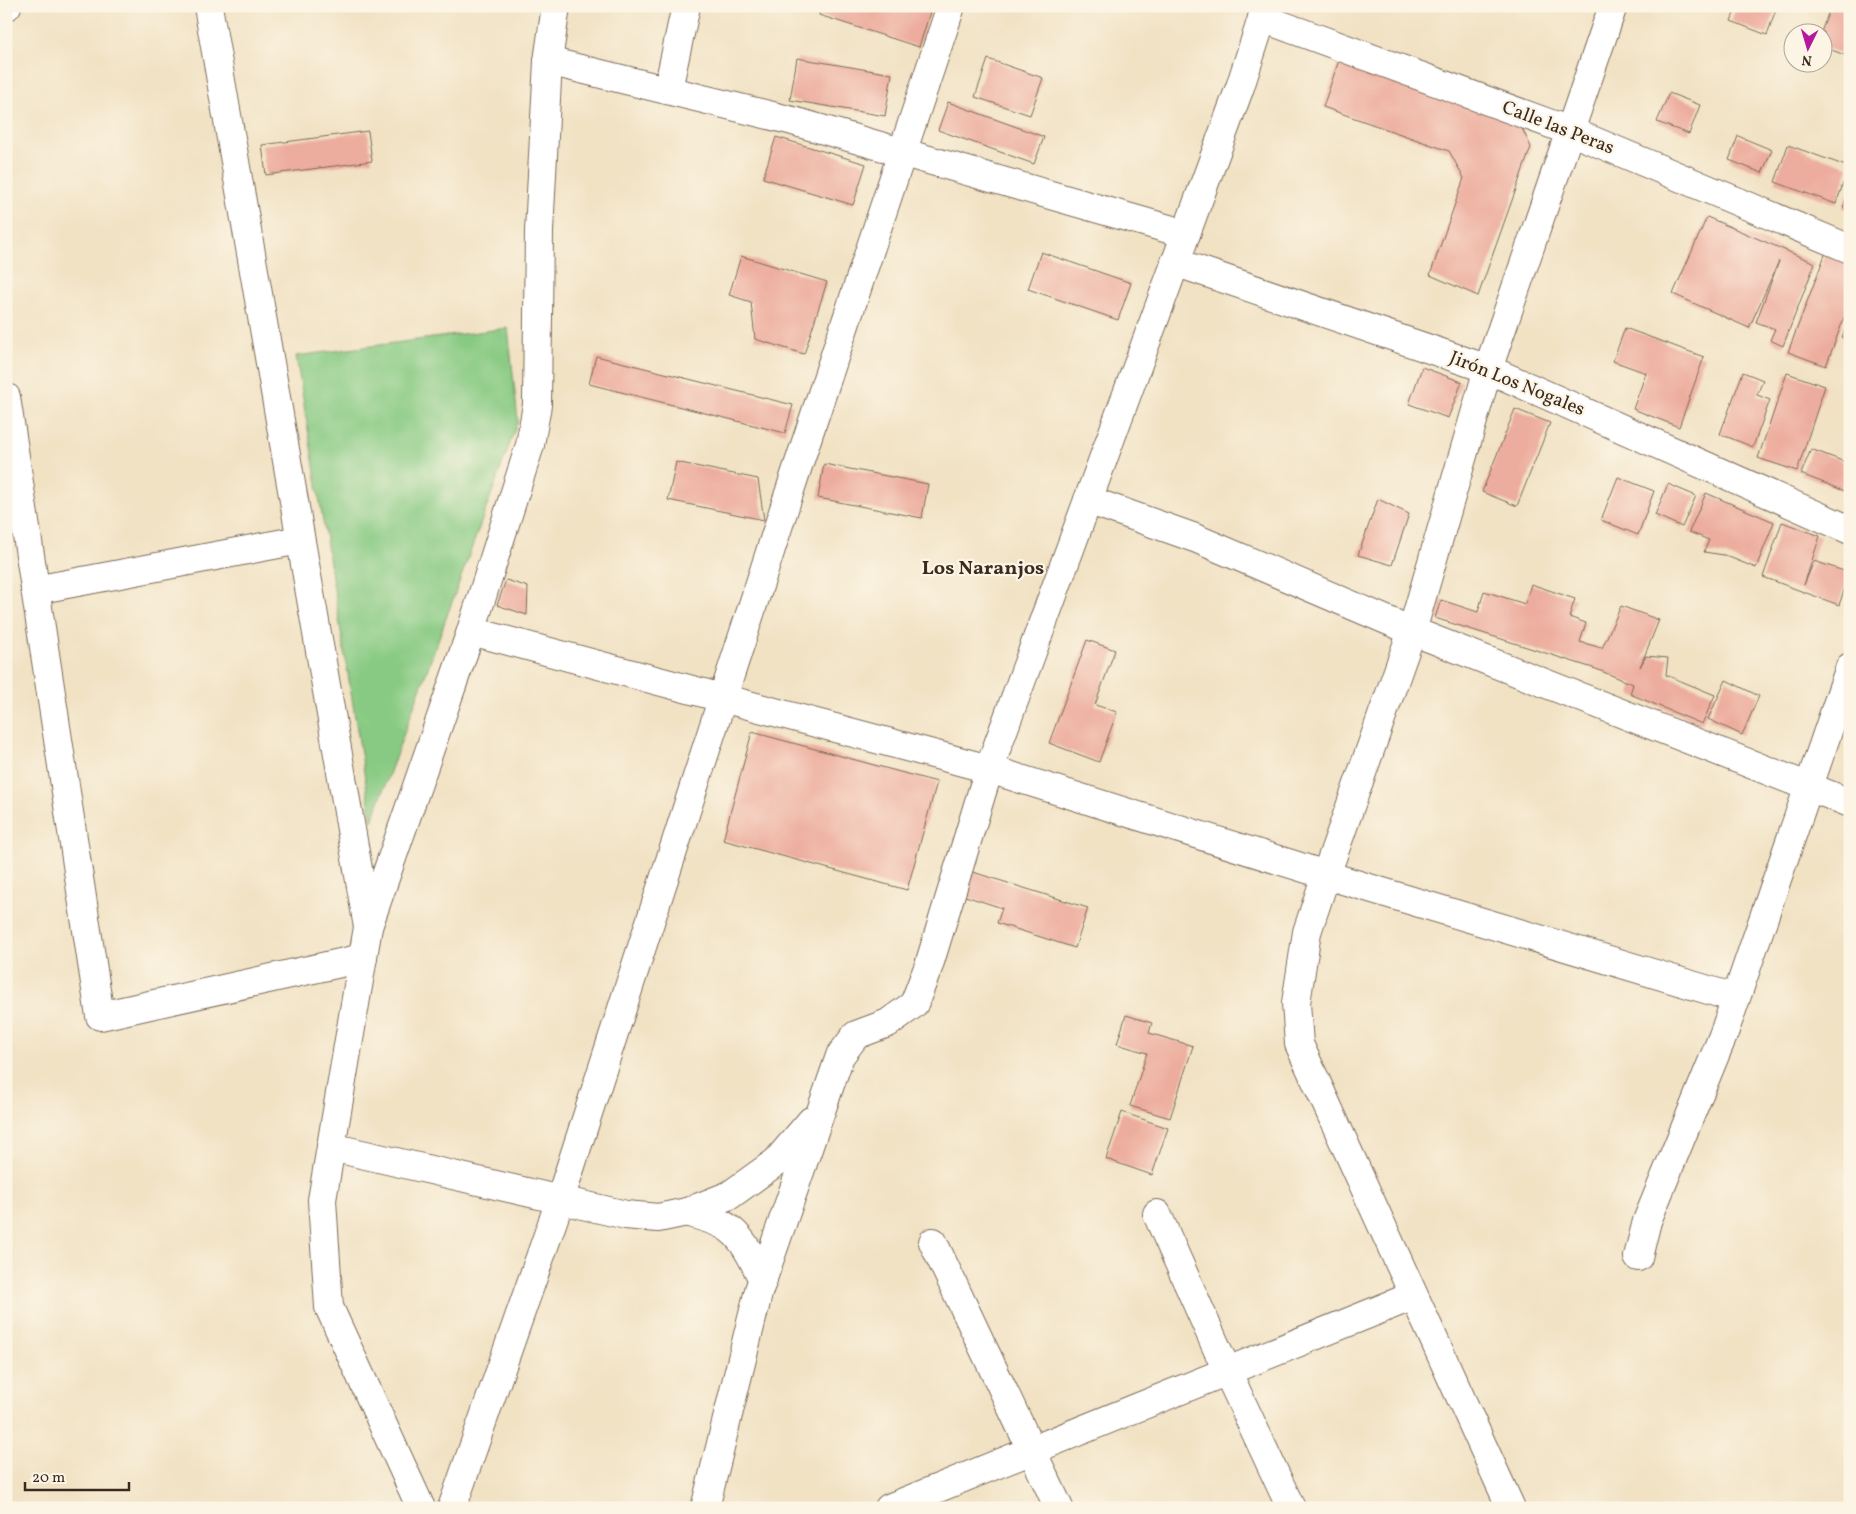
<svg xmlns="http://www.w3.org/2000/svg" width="1856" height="1514" font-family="Vollkorn,serif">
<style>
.green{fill:#88ca83;stroke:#627a50}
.building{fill:#edad9e}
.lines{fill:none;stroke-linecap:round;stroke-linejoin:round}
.minor-casing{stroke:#7b6a58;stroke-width:30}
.minor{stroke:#fff;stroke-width:28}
.labels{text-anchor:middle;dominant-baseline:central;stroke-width:4.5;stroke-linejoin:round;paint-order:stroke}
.street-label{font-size:19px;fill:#3b2a1e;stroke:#fcf5e5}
.neighbourhood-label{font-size:20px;font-weight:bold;fill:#3b2a1e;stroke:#fcf5e5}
</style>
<rect width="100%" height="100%" fill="#fcf5e5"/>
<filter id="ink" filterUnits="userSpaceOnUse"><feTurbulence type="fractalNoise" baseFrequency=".02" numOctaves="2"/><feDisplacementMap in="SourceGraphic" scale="10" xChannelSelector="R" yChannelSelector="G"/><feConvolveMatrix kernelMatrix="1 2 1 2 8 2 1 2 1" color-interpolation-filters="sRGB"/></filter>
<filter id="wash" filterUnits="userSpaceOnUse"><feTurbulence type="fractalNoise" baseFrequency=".0096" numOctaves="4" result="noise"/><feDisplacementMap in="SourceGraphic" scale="20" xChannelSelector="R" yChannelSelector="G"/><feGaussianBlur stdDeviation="1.12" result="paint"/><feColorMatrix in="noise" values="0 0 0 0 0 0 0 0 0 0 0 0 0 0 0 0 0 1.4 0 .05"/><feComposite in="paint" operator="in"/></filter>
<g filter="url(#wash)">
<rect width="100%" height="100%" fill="#f1e2c4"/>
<polygon class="green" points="508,328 518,421 372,821 296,356"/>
<g id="blocks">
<g class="building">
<polygon points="821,6 932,6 919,47 819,15"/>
<polygon points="1737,6 1777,6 1767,35 1731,21"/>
<polygon points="1831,6 1850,6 1850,57 1824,47 1824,32 1821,32"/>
<polygon points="1340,57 1514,112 1531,147 1478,296 1430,275 1464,178 1449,151 1323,107"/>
<polygon points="797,58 892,74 885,116 790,100"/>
<polygon points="988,59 1043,78 1030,115 975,97"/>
<polygon points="1669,93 1700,105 1689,134 1657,122"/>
<polygon points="948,102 1044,137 1034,164 938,130"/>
<polygon points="368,131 372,161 266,175 262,145"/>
<polygon points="1738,136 1772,150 1762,173 1729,160"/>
<polygon points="776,137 866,164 853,205 763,178"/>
<polygon points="1788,145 1849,167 1836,204 1775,182"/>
<polygon points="1850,190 1850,210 1843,208"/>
<polygon points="1707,217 1815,263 1783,346 1770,340 1775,329 1756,322 1779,261 1749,328 1673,294"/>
<polygon points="1041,252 1131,283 1118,320 1028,289"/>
<polygon points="1826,252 1850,261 1850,302 1826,366 1788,352"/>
<polygon points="741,256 827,282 804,354 755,339 751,302 729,295"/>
<polygon points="1850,318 1850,340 1842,337"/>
<polygon points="1625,328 1704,357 1679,427 1633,409 1646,373 1613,361"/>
<polygon points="596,356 793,405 785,433 589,384"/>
<polygon points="1422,367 1462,382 1448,418 1409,404"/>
<polygon points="1743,372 1763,380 1757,395 1770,400 1753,447 1720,434"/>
<polygon points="1787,373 1825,386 1797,471 1758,458"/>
<polygon points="1515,409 1550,423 1517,506 1482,492"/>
<polygon points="1811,449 1850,464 1850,493 1801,474"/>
<polygon points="676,462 758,479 764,520 668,500"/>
<polygon points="824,464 928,484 922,518 818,498"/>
<polygon points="1618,477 1654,491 1638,535 1601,520"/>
<polygon points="1668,484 1696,496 1682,527 1655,515"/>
<polygon points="1706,493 1774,522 1756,568 1724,555 1704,552 1709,540 1689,532"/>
<polygon points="1378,499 1409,514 1392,565 1358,555"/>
<polygon points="1782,522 1820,536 1804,585 1814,561 1850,573 1839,605 1763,577"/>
<polygon points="506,580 528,587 527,615 497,605"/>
<polygon points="1531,584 1575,599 1569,617 1586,623 1580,642 1602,648 1621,606 1659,620 1640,667 1646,656 1668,658 1666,675 1715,695 1702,724 1630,694 1633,684 1596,669 1435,618 1441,600 1478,612 1484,591 1525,604"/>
<polygon points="1087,640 1115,650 1095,705 1117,712 1099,762 1049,743"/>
<polygon points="1726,680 1759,696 1742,735 1708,719"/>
<polygon points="752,732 937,782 907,890 723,840"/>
<polygon points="960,868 1088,908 1075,948 997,923 1002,908 953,892"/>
<polygon points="1126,1015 1152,1023 1149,1033 1193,1046 1170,1118 1130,1106 1147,1053 1117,1044"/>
<polygon points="1122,1112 1168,1128 1152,1175 1106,1159"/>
</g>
</g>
</g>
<g filter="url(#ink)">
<use href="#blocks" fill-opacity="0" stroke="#7b6a58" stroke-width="1"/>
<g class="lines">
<g class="minor-casing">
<g id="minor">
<polyline points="6,6 7,6"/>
<polyline points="208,6 368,927 322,1200 329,1307 421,1508"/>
<polyline points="1262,18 1570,131 1850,249"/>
<polyline points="548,61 793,121 1186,234"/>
<polyline points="668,89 686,6"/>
<polyline points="1175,262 1488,369 1850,530"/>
<polyline points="6,397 100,1016 363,958"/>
<polyline points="1088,500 1195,538 1412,631 1850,803"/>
<polyline points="35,590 300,540"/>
<polyline points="471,631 989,769 1326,875 1735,998"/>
<polyline points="369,924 471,631 530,445 537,405 539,231 548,61 556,6"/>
<polyline points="331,1147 626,1215 658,1218 687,1212 730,1195 776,1162 811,1121"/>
<path d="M687,1212C701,1217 719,1220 731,1230C746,1242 754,1262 763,1280"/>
<polyline points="1157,1214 1227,1371 1291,1508"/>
<polyline points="933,1242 1059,1508"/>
<polyline points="1638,1257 1647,1221 1724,1033 1850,667"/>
<polyline points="452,1508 556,1212 794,478 951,6"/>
<polyline points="705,1508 759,1290 840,1056 856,1035 888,1023 914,1004 929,965 989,769 1240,87 1266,6"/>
<polyline points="889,1508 1413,1296"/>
<polyline points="1511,1508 1299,1044 1296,1003 1307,932 1326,875 1412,631 1488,369 1613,6"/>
</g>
</g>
<use href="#minor" class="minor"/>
</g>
</g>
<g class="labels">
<g class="street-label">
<text transform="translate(1558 128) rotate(21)">Calle las Peras</text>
<text transform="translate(1517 384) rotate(22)">Jirón Los Nogales</text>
</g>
<g class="neighbourhood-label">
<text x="983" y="569">Los Naranjos</text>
</g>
</g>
<rect width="1856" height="1514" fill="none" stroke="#fcf5e5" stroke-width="25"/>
<g transform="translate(1808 48) rotate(185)"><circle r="24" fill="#fcf5e5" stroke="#afa495"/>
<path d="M0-4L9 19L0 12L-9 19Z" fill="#b5179e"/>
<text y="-8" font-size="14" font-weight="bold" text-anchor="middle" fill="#3b2a1e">N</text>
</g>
<path d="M25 1482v8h104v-8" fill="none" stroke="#3b2a1e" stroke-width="2.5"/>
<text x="32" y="1482" font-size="15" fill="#3b2a1e" stroke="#fcf5e5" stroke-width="4" paint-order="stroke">20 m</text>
</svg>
